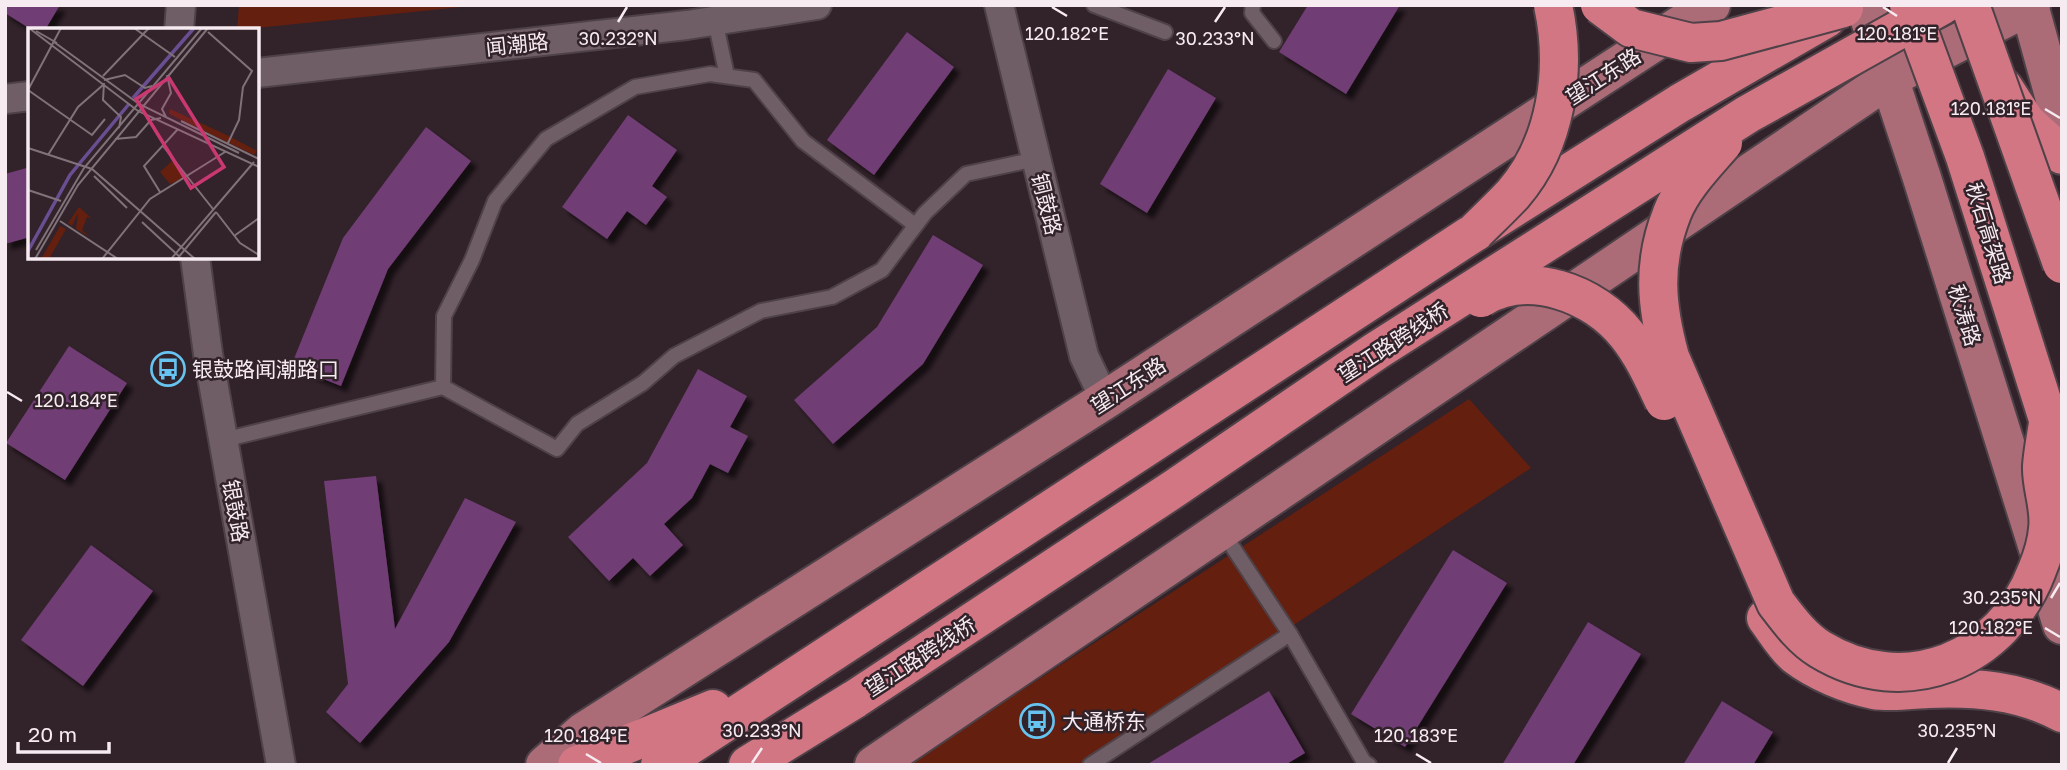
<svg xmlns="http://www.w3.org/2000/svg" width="2067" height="770" font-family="'Golos Text','Noto Sans SC',sans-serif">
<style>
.green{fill:#641f0f}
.building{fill:#703c74;filter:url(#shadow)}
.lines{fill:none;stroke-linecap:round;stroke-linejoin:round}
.lane-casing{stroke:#4e4147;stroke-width:18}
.street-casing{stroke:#4e4147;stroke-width:32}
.primary-casing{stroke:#4e4147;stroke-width:42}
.highway-casing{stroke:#4e4147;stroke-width:42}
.lane{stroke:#705e66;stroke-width:14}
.street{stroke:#705e66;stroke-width:28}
.primary{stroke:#ab6c78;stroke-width:38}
.highway{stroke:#d27684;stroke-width:38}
.highway-bridge-casing{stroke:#4e4147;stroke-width:42;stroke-linecap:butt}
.highway-bridge{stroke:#d27684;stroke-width:38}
.ticks{fill:none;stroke:#f6ebf0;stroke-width:2.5}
.labels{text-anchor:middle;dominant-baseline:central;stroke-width:5;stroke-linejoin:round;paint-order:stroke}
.street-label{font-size:21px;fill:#f6ebf0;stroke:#32222a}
.poi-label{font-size:21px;fill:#f6ebf0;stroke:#32222a;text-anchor:start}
.inset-river{fill:none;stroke:#694f92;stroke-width:3.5}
.inset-road{fill:none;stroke:#807279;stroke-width:2}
.view{fill:#ca3871;fill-opacity:0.15;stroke:#ca3871;stroke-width:3.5}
.inset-edge{fill:none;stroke:#f6ebf0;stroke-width:3.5}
.ticks-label{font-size:18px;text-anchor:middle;fill:#f6ebf0;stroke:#32222a;stroke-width:5;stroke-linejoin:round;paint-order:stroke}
</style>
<defs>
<filter id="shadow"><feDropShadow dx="6" dy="6" stdDeviation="2" flood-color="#0009"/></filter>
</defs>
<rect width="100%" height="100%" fill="#32222a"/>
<g class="green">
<polygon points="239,5 481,5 237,30"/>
<polygon points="1469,399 1531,468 1082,765 907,765"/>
</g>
<g class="building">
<polygon points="5,5 60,5 45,30 32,30 5,13"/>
<polygon points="1308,5 1400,5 1346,94 1279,52"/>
<polygon points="907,32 954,67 874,175 827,140"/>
<polygon points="1168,69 1216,98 1147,213 1100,184"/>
<polygon points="628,115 677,150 652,186 667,197 646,225 627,211 607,239 562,207"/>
<polygon points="426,127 471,161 388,269 341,386 291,366 343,238"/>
<polygon points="30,167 30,237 5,244 5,174"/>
<polygon points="933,235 983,265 923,364 833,444 794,400 877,327"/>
<polygon points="69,346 127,383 65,480 6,443"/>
<polygon points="698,369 747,396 730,427 748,436 728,473 710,464 692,498 664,524 683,545 650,576 633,558 609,581 568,537 647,463"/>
<polygon points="376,476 395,629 465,498 516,522 449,642 360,743 326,712 348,684 324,481"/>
<polygon points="91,545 153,591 83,686 21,640"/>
<polygon points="1453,550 1507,583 1405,747 1351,714"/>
<polygon points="1588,622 1641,654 1573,765 1502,765"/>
<polygon points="1269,691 1305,753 1285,765 1146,765"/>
<polygon points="1722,701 1773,732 1753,765 1683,765"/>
</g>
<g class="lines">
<g class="lane-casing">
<g id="lane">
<polyline points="1094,5 1165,32"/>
<polyline points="1253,5 1252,13 1274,41"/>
<polyline points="715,20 727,76"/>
<polyline points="443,387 444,316 472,260 495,201 546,139 635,87 710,74 754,80 803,141 915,225"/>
<polyline points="223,440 443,387 557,449 577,424 643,383 674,356 761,311 832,297 882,270 925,213 966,174 1036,159"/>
<polyline points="1222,531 1290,634 1364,762 1369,765"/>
<polyline points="1090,765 1290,634"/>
</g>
</g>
<g class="street-casing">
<g id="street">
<polyline points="999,5 1084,356 1105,400"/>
<polyline points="179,30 181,5"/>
<polyline points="257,73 687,25 817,5"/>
<polyline points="5,99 30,96"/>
<polyline points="195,257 208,354 281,765"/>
</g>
</g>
<g class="primary-casing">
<g id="primary">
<polyline points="1865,5 1922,178 2062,625"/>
<polyline points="2029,5 2062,125"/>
<polyline points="545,765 583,732 1105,400 1711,5"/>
<polyline points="874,765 1890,78 2031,5"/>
</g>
</g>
<g class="highway-casing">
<g id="highway">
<polyline points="2004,88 2026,122 2062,155"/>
<path d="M1766,618C1775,630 1784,646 1796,656C1817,672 1848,685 1874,690C1890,693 1910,690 1927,689C1975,687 2019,690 2062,713"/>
<polyline points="577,765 713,709"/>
<polyline points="660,765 1475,232 1680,103 1827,18"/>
<polyline points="748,765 855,699"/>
</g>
</g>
<use href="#lane" class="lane"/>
<use href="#street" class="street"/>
<use href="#primary" class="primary"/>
<use href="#highway" class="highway"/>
<g class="highway-bridge-casing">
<g id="highway-bridge">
<polyline points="1600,5 1631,28 1691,43 1721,41 1844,8"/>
<polyline points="1909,5 1965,157 2057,448"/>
<polyline points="1970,5 2062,264"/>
<path d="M1723,143C1705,164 1682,187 1672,213C1652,264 1656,306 1670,357L1776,603C1789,620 1802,638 1820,649C1905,701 2003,660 2037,570C2042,558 2047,542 2048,529C2051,508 2041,486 2042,466C2043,452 2046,437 2048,423"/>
<path d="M1475,232C1487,220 1501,207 1513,194C1557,143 1567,69 1553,5"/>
<path d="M1481,298C1528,269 1594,293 1627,335C1643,355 1653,378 1664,401"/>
<polyline points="855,699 1175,488 1376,351 1748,114 1943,5"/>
</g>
</g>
<use href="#highway-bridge" class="highway-bridge"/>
</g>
<path class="ticks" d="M1052,7L1067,16M1883,7L1897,16M618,22L627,7M1215,22L1225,7M2045,109L2060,118M7,392L22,401M2051,598L2060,583M2045,628L2060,637M586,754L601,763M1416,754L1431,763M752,763L762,748M1948,763L1957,748"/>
<defs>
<g id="bus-ring" transform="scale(1.75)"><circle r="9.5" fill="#32222a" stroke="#67c4f0" stroke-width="1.5"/><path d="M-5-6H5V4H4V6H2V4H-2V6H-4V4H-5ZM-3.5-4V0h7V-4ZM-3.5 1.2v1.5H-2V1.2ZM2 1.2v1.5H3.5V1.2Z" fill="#67c4f0"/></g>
</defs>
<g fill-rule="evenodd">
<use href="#bus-ring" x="168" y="369"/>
<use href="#bus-ring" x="1037" y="721"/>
</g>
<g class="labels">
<g class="street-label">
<text transform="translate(517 44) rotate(-6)">闻潮路</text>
<text transform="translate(1603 76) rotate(-33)">望江东路</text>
<text transform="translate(1047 204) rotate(76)">铜鼓路</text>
<text transform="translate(1989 233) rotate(73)">秋石高架路</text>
<text transform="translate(1965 315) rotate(73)">秋涛路</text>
<text transform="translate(1393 342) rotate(-33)">望江路跨线桥</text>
<text transform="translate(1128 385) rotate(-33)">望江东路</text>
<text transform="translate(236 511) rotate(80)">银鼓路</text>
<text transform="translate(920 656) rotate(-33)">望江路跨线桥</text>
</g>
<g class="poi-label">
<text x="192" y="369">银鼓路闻潮路口</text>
<text x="1062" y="721">大通桥东</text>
</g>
</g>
<g transform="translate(28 28)">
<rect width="231" height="231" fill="#32222a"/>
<path d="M142,81L203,109L229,123L226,127L141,86ZM145,132L158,149L142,156L132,144ZM51,179L63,190L59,189L54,202L62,209L48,201L50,185L44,198L40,195ZM32,198L38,201L21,231H13Z" fill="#641f0f"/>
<path class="inset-river" d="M105,70L166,0M0,223L42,147L101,76"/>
<path class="inset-road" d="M1,0L110,83L231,139M106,0L147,29M8,3L29,15M180,4L224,43L215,59L211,92L200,115M26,14L111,76L211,125M75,48L121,0M76,52L97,47L117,60L124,58M76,55L75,72L93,89L91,100M0,62L64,107L77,91M0,62L33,0M138,89L134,81L143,65L139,47M153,93L231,131M87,111L108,109L123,92L133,90M135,118L185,181M0,120L64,141L167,231M20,127L50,79L75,57M66,148L99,180M0,162L33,173M132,164L116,138L150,101M188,184L212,215L231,227M32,193L90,231M114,194L154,231M206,208L231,190M8,222L56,140L174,0M7,231L50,157L180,0M74,231L122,171L197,124M143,231L226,134M149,231L188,184"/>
<path class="view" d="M141,50L196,139L163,160L108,71Z"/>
<rect width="231" height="231" class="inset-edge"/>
</g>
<g class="ticks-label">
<text x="1067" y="40">120.182°E</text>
<text x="1897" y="40">120.181°E</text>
<text x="618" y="45">30.232°N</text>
<text x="1215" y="45">30.233°N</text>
<text x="1991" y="115">120.181°E</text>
<text x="76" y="407">120.184°E</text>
<text x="2002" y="604">30.235°N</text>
<text x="1991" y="634">120.182°E</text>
<text x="762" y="737">30.233°N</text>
<text x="1957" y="737">30.235°N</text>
<text x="586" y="742">120.184°E</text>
<text x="1416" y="742">120.183°E</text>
</g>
<rect width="2067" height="770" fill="none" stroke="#f6ebf0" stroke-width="14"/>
<path d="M18 742v10h91v-10" fill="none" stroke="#f6ebf0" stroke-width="3.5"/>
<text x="28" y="742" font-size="21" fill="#f6ebf0" stroke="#32222a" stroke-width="5" paint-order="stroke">20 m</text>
</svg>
